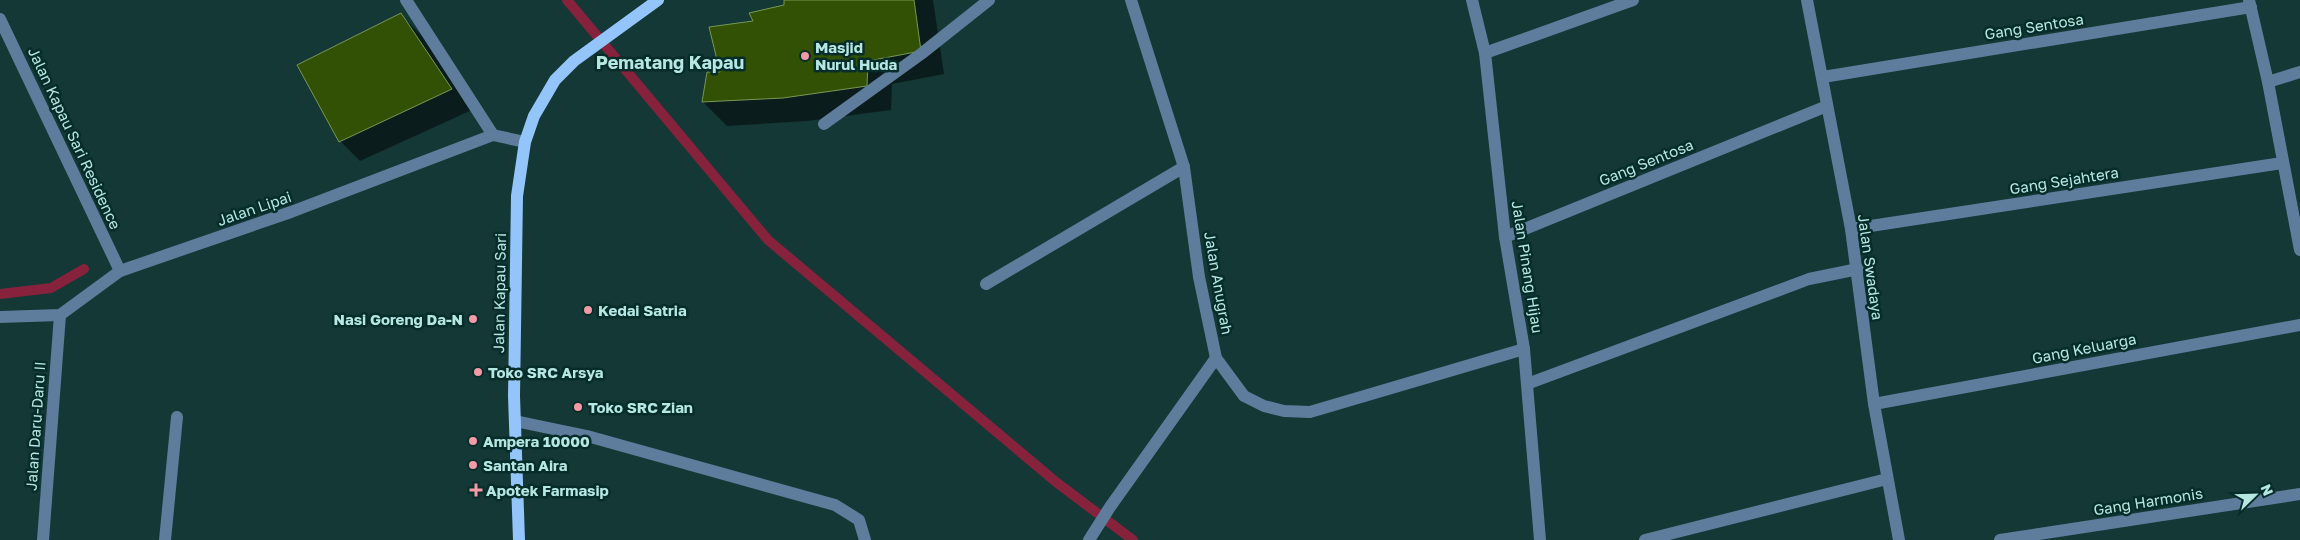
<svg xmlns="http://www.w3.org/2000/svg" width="2300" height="540" font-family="'Golos Text',sans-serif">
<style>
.shadow{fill:#0007}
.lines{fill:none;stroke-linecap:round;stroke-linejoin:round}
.stream{stroke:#86223c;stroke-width:10}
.building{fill:#335104;stroke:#779953}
.minor{stroke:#5e7c9c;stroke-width:12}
.major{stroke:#93c5fa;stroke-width:12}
.poi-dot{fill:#f39aa7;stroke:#072d2b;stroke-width:2}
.labels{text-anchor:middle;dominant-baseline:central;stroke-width:5;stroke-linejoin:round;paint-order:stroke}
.street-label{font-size:15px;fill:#b5e7e3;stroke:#072d2b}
.poi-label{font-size:15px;font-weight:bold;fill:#b5e7e3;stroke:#072d2b;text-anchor:start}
.quarter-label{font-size:18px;font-weight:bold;fill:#b5e7e3;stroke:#072d2b}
</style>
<rect width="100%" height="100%" fill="#133835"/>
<g class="shadow">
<polygon points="786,0 933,0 944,74 892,84 891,110 807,121 727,126 703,102 755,22 785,6"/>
<polygon points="400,14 421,35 472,110 360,161 340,141"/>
</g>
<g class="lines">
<g class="stream">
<polyline points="567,0 768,240 1056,482 1133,540"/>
<polyline points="0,294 51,288 84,269"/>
</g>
</g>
<g class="building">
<polygon points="784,0 914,0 921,51 868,61 867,86 783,98 702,102 707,72 720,72 709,27 753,21 749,13 784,5"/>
<polygon points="401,13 452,89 339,142 297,65"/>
</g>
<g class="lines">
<g class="minor">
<polyline points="406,0 493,135"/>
<polyline points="1131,0 1184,167 1199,277 1216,358 1244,396 1264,406 1284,411 1310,412 1524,349"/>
<polyline points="1472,0 1485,53 1505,237 1524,349 1540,540"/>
<polyline points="1807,0 1851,229 1874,404 1899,540"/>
<polyline points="2249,0 2268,82 2300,250"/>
<polyline points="0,19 120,271"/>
<polyline points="1485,53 1633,0"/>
<polyline points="1823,77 2251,7"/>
<polyline points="2268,82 2300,72"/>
<polyline points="824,124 921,54 989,0"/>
<polyline points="1851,229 2282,163"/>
<polyline points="1505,237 1827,106"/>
<polyline points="986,284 1184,167"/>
<polyline points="0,317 60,315 120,271 291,212 493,135 525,142"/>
<polyline points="1527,384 1809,279 1858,269"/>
<polyline points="1874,404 2300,325"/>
<polyline points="515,421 587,436 835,505 859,520 865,540"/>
<polyline points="43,540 60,315"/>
<polyline points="165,540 177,417"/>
<polyline points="1089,540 1110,507 1216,358"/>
<polyline points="1645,540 1887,479"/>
<polyline points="2000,540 2300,494"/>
</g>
<polyline class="major" points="519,540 514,396 517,196 525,142 534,116 555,80 574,61 658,0"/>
</g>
<g class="poi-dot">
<circle cx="805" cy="56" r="5"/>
<circle cx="588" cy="310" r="5"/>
<circle cx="473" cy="319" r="5"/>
<circle cx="478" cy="372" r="5"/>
<circle cx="578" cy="407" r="5"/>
<circle cx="473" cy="441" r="5"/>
<circle cx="473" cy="465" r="5"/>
<path d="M473.5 482.5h5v5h5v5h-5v5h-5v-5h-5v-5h5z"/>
</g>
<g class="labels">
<g class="street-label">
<text transform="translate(2034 26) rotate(-9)">Gang Sentosa</text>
<text transform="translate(75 138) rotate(65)">Jalan Kapau Sari Residence</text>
<text transform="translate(1646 162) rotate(-22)">Gang Sentosa</text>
<text transform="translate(2064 180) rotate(-9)">Gang Sejahtera</text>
<text transform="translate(254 208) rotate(-19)">Jalan Lipai</text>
<text transform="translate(1528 267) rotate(81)">Jalan Pinang Hijau</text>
<text transform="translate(1871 267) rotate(82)">Jalan Swadaya</text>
<text transform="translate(1219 283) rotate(80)">Jalan Anugrah</text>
<text transform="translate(499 293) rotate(-89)">Jalan Kapau Sari</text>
<text transform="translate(2084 348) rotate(-11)">Gang Keluarga</text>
<text transform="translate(35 426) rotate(-86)">Jalan Daru-Daru II</text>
<text transform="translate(2148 501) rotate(-9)">Gang Harmonis</text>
</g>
<g class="poi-label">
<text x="815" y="47">Masjid<tspan x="815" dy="17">Nurul Huda</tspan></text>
<text x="598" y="310">Kedai Satria</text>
<text x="463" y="319" text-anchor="end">Nasi Goreng Da-N</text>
<text x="488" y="372">Toko SRC Arsya</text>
<text x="588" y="407">Toko SRC Zian</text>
<text x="483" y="441">Ampera 10000</text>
<text x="483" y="465">Santan Aira</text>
<text x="486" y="490">Apotek Farmasip</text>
</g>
<g class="quarter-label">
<text x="670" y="62">Pematang Kapau</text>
</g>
</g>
<g transform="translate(2255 495) rotate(67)" stroke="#072d2b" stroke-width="4" paint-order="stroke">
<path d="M0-4L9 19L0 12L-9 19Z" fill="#b5e7e3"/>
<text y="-8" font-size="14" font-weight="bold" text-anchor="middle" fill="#b5e7e3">N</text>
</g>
</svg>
